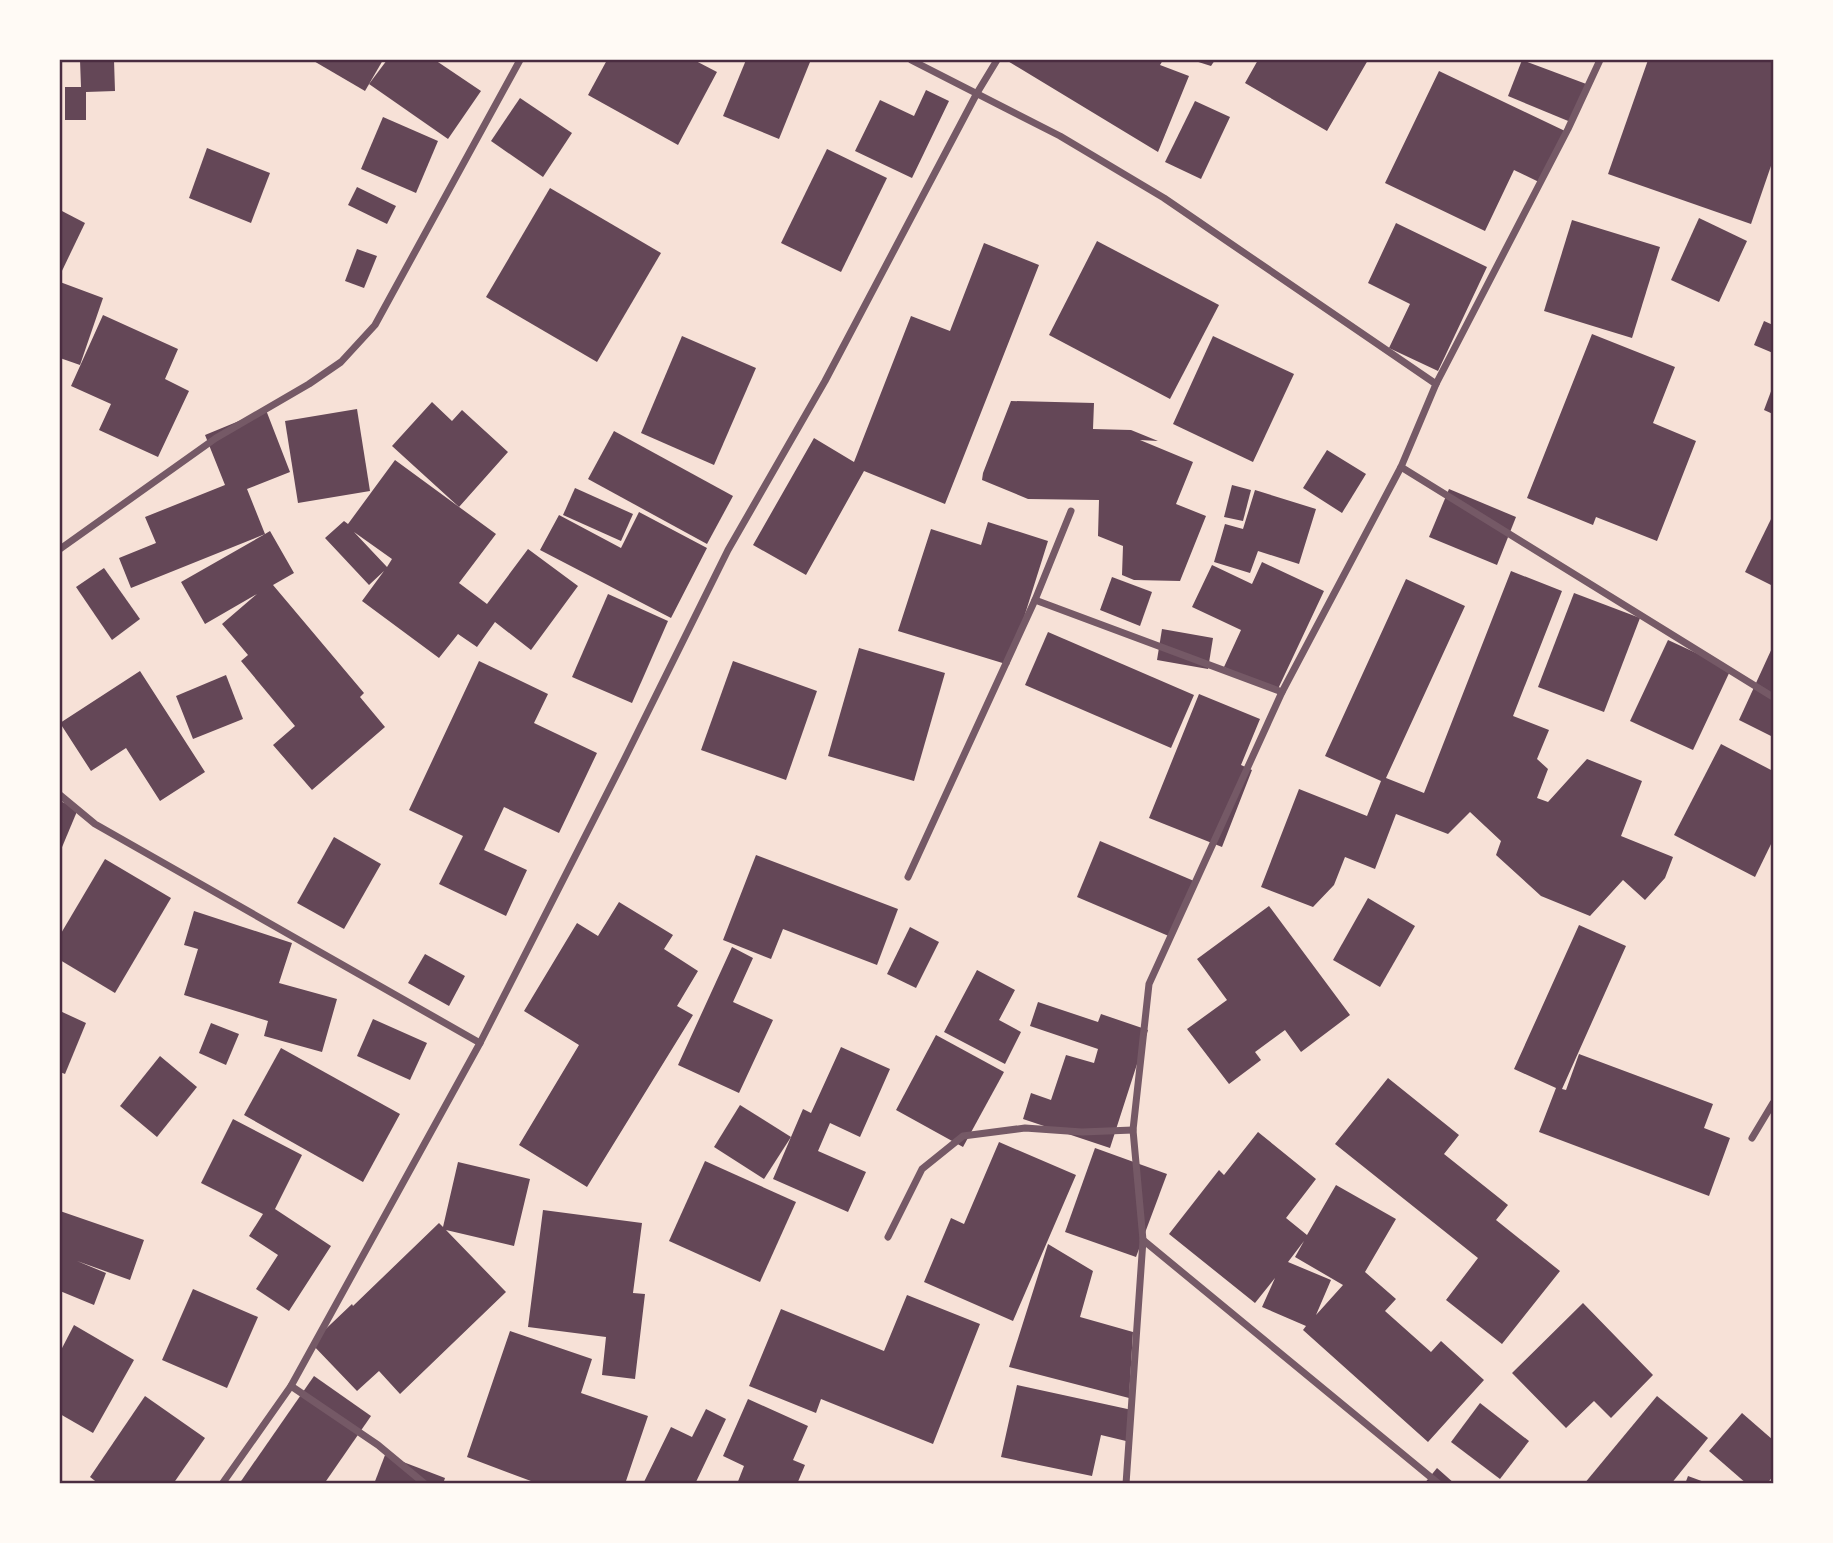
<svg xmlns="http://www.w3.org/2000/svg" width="1833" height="1543" font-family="Roboto,sans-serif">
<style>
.building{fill:#644757;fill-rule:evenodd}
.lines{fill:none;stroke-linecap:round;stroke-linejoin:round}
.minor{stroke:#755966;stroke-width:7}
.neatline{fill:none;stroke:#4a2c40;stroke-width:2.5}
</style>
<rect width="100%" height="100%" fill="#f7e1d7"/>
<g class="building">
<polygon points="80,60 114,60 115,91 86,92 86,120 65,120 65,87 81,87"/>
<polygon points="312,60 383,60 365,91"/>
<polygon points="387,60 435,60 481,91 448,139 369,84"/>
<polygon points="607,60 694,60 717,72 678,145 588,95"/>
<polygon points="746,60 805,60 810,62 779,139 723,116"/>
<polygon points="1006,60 1163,60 1160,65 1189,76 1158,152"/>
<polygon points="1192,60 1215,60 1211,66"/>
<polygon points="1258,60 1305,61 1368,60 1327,131 1245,83"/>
<polygon points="1522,60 1589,85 1573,123 1508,96"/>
<polygon points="1648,60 1765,60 1773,62 1773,160 1751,224 1608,174"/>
<polygon points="1439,71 1565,131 1541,183 1514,170 1485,231 1385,183"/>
<polygon points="926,90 949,101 912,178 855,151 880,100 914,116"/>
<polygon points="520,98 572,133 543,177 491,141"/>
<polygon points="1195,101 1230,117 1201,179 1165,162"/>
<polygon points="383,117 438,141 416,193 361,169"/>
<polygon points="207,148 270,173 251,223 189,198"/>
<polygon points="827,149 887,178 841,272 781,243"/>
<polygon points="357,187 396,206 387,224 348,205"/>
<polygon points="550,188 661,253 597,362 486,297"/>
<polygon points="60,210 85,223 60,275"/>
<polygon points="1699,218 1747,241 1719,302 1671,280"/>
<polygon points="1572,220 1660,247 1632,338 1544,311"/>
<polygon points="1396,223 1487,267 1438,371 1389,348 1410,304 1368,283"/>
<polygon points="1097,241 1219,305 1170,399 1049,335"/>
<polygon points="984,243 1039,265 945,504 864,471 806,575 753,545 814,438 854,462 911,316 950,331"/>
<polygon points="357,249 377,256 364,288 345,281"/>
<polygon points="60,282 103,298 80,365 60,358"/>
<polygon points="103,315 178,349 165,379 189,391 158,457 99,430 111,404 71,386"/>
<polygon points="1764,321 1773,325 1773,353 1754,345"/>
<polygon points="1592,334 1675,367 1653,423 1696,441 1657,541 1596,517 1593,525 1527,498"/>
<polygon points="682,336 756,368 714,465 641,433"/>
<polygon points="1213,336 1294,374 1253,462 1173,424"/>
<polygon points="1773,386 1773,414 1764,410"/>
<polygon points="1011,401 1094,403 1093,429 1131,430 1158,441 1140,440 1193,462 1176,504 1206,516 1180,581 1134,580 1122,575 1123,546 1098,536 1099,500 1028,499 982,480 983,473"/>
<polygon points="432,402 452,421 462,410 508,452 459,507 392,446"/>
<polygon points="357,409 370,491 298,503 285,421"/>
<polygon points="266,410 290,472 247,489 265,534 270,531 294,573 273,585 364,693 360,697 385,727 312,790 273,745 295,726 241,661 248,655 222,624 257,594 205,624 181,582 265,534 131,588 119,558 156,543 145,517 225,485 205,435"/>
<polygon points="614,431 733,496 707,544 588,479"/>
<polygon points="1327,450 1366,474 1342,513 1303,488"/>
<path d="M395,460L496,534L459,583L487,604L528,549L578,586L531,650L495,622L477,647L458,634L439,658L362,601L384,571L369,585L325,538L344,521L348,524ZM354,532L392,559L387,567Z"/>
<polygon points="1232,485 1251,490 1243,521 1224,517"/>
<polygon points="575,488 633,514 621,541 563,515"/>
<polygon points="1449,489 1516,517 1497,565 1429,537"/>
<polygon points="1255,490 1316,509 1299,564 1258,551 1250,573 1214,562 1225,524 1243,529"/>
<polygon points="639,512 707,548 671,618 540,550 559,515 621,548"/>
<polygon points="1773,515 1773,586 1745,572"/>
<polygon points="988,522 1048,541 1009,665 898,631 931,529 981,545"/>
<polygon points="1262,562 1324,591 1277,691 1224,667 1241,630 1192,607 1212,565 1252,584"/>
<polygon points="104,568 140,619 112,640 76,587"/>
<polygon points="1511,571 1562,591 1513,716 1549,730 1537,759 1548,769 1537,798 1548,802 1587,759 1642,781 1621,836 1673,857 1665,878 1645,900 1623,880 1590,916 1541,896 1496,855 1501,841 1470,812 1448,834 1396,814 1375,869 1345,857 1334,885 1313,907 1261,887 1299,789 1367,816 1381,781 1325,756 1406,579 1465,606 1386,778 1424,793"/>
<polygon points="1112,577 1152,592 1140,626 1100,610"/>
<polygon points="1574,593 1640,618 1604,712 1538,687"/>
<polygon points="608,594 668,621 632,703 572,677"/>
<polygon points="1162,629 1213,638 1208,669 1157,660"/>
<polygon points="1048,632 1194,695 1171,748 1025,685"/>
<polygon points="1668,640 1731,669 1693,750 1630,721"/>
<polygon points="1773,646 1773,737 1739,720"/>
<polygon points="859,648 945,673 914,781 828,756"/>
<polygon points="479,661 548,694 534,723 597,753 559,833 504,807 484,850 527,870 506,916 439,884 463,836 409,810"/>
<polygon points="733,661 817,691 786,780 701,750"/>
<polygon points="140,671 205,772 160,801 126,748 91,771 60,723"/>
<polygon points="226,675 243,719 193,739 176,696"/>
<polygon points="1199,694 1260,719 1241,765 1252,770 1222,847 1149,818"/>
<polygon points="1721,744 1773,771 1773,840 1755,877 1674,835"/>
<polygon points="60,801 78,809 60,852"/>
<polygon points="334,837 381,864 344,929 297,903"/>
<polygon points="1100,841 1194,881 1171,937 1077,897"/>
<polygon points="756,855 898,909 877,965 783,929 771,959 723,940"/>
<polygon points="105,859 171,898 115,993 60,960 60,935"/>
<polygon points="1368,898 1415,926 1380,987 1333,960"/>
<polygon points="619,902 673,935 664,949 698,971 677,1006 693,1015 587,1187 519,1145 579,1045 524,1011 577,923 598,936"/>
<polygon points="1269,906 1350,1015 1301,1052 1285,1030 1255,1052 1261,1060 1229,1084 1187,1029 1227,1000 1197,959"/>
<polygon points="194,911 292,943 279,983 337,999 322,1052 264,1036 268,1021 184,995 198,949 184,945"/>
<polygon points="1579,925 1626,946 1562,1089 1566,1090 1579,1054 1713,1104 1704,1128 1730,1138 1709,1196 1539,1132 1556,1088 1514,1069"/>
<polygon points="910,927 939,942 916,988 887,974"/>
<polygon points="732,947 753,958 733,1002 773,1020 739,1093 678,1065"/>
<polygon points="425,954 465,976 449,1006 408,983"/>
<polygon points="977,970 1015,990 999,1020 1021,1032 1005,1064 944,1032"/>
<polygon points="1038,1002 1098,1022 1101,1014 1148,1030 1110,1148 1023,1119 1031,1093 1051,1100 1066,1055 1094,1063 1098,1049 1030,1026"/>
<polygon points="60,1011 86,1023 65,1074 60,1072"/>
<polygon points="373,1019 427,1043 410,1080 357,1056"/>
<polygon points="211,1023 239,1034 226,1065 199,1053"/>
<polygon points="936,1035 1004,1072 963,1147 896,1110"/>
<polygon points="841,1047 890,1069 860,1137 830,1123 818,1151 866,1172 848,1212 773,1179 803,1109 811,1113"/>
<polygon points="281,1048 400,1114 363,1182 244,1115"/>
<polygon points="160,1056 197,1087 157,1137 120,1106"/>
<polygon points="1388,1078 1459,1135 1444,1154 1508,1205 1496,1220 1560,1271 1502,1344 1446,1300 1478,1258 1335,1144"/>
<polygon points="740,1105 791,1137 764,1179 714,1147"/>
<polygon points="233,1119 302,1155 275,1209 331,1246 289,1311 256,1289 278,1255 249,1236 263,1214 201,1183"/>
<path d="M1258,1132L1316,1179L1286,1218L1307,1235L1336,1185L1396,1219L1365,1272L1396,1299L1385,1311L1431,1352L1441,1341L1484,1380L1428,1442L1303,1330L1306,1326L1262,1307L1275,1278L1255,1303L1169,1234L1219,1170L1224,1175ZM1304,1241L1295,1257L1343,1285L1316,1315L1331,1280L1288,1262Z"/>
<polygon points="999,1142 1076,1175 1013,1321 924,1282 951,1218 964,1224"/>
<polygon points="1095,1148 1167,1174 1136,1257 1065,1232"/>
<polygon points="705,1161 796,1202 760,1282 669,1241"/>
<polygon points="458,1162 530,1179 514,1246 446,1230 506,1292 400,1394 379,1371 357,1391 311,1343 352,1304 353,1306 439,1223 443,1227"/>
<polygon points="543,1210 642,1223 633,1293 645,1294 635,1379 602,1375 606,1337 528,1327"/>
<polygon points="60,1211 144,1240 130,1280 77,1261 106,1273 94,1305 60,1291"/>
<polygon points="1048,1244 1093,1271 1080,1317 1133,1332 1129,1398 1009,1367"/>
<polygon points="193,1289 258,1317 227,1388 162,1360"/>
<polygon points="907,1295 980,1324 933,1444 821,1399 816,1413 749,1386 781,1309 884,1351"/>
<polygon points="1583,1303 1653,1375 1611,1418 1594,1401 1566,1428 1512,1373"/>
<polygon points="74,1325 134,1360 93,1433 60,1414 60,1352"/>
<polygon points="510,1331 592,1359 581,1393 648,1416 625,1484 539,1484 467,1457"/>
<polygon points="314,1376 371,1416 324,1484 239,1484"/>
<polygon points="1017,1385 1132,1410 1126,1441 1101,1435 1092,1476 1001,1457"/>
<polygon points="145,1396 205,1438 173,1484 99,1484 90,1477"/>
<polygon points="1657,1396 1708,1438 1671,1484 1584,1484"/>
<polygon points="748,1399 808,1426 793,1460 805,1465 797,1484 737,1484 744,1466 723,1456"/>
<polygon points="1480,1403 1529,1441 1500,1479 1451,1442"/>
<polygon points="706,1409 726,1419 695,1484 643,1484 671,1427 692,1437"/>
<polygon points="1742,1413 1773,1440 1773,1476 1767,1484 1747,1484 1709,1451"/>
<polygon points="385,1455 445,1478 443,1484 374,1484"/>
<polygon points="1437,1468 1455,1484 1424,1484"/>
<polygon points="1688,1476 1707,1483 1707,1484 1685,1484"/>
</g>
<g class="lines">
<g class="minor">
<polyline points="911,60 1060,136 1164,198 1436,384"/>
<polyline points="1401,467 1773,697"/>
<polyline points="60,549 216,438 309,384 341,362 375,325 520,60"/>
<polyline points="1035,600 1071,511"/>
<polyline points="60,795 95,824 480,1043"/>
<polyline points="908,877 1035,600 1282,692"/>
<polyline points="1752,1138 1773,1103"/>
<polyline points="888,1237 922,1169 963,1136 1025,1128 1082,1132 1133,1130"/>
<polyline points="1143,1240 1439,1484"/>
<polyline points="291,1386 378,1445 425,1484"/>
<polyline points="222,1484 291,1386 480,1043 624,760 728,550 825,381 977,93 997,60"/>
<polyline points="1126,1484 1143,1240 1133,1130 1149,984 1282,692 1401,467 1436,384 1568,129 1600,60"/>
</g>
</g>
<rect width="1833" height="1543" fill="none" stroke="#fffaf5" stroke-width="122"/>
<rect x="61" y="61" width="1711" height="1421" class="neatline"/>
</svg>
